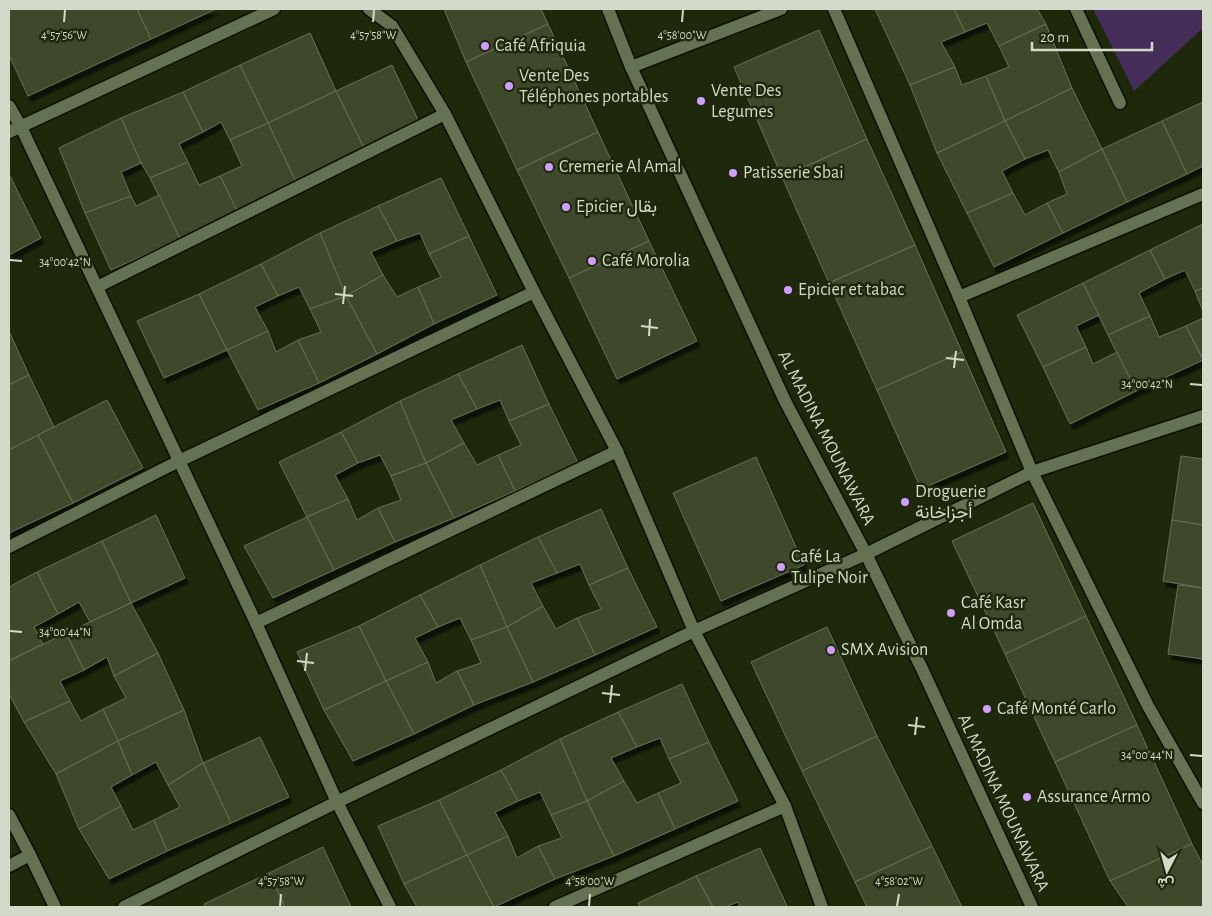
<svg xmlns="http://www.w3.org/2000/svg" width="1212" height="916" font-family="'Alegreya Sans',Vazirmatn,sans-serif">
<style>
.green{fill:#452f59}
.building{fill:#3d492b;stroke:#657253;filter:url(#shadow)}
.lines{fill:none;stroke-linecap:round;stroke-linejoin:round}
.service-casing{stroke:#081100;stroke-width:15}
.minor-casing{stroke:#081100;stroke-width:15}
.service{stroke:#647253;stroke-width:12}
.minor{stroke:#647253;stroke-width:12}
.ticks{fill:none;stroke:#d2dac9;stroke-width:2}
.poi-dot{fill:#d09dff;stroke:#1e290c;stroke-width:2}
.labels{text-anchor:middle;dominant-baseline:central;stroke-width:5;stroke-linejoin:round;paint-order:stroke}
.poi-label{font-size:18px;fill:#d2dac9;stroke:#1e290c;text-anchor:start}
.street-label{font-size:18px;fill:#d2dac9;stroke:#1e290c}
.ticks-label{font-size:12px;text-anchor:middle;fill:#d2dac9;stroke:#1e290c;stroke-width:5;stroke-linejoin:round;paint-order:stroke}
</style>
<defs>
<filter id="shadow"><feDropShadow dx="3" dy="5.5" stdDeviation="1" flood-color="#0009"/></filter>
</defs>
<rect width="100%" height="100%" fill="#1e290c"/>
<polygon class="green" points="1093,9 1203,9 1203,28 1134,91"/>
<g class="building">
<polygon points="9,9 137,9 151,39 28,96 9,55"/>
<polygon points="137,9 216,9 151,39"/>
<polygon points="444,9 541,9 548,24 466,62"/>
<polygon points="875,9 954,9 965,32 941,42 955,67 910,85"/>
<polygon points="954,9 1037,9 1046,24 999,46 987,23 965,32"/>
<polygon points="548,24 598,132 517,170 466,62"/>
<polygon points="1046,24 1072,88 1005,121 986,76 1009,67 999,46"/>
<polygon points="819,30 867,139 782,177 734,67"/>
<polygon points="310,33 336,91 268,123 240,65"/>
<polygon points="240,65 268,123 230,140 221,122 203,132 183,92"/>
<polygon points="392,65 420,124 365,150 336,91"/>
<polygon points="955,67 962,85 986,76 1005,121 937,153 910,85"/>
<polygon points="1072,88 1102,149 1059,172 1048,150 1025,159 1005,121"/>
<polygon points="336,91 365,150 296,182 268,123"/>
<polygon points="183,92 203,132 179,144 188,162 150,178 141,163 121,118"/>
<polygon points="1203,102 1203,166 1187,174 1162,121"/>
<polygon points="121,118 141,163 121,172 131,196 85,213 59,148"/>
<polygon points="1005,121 1025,159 1002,171 1013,193 967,213 937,153"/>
<polygon points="1162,121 1187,174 1127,202 1102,149"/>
<polygon points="268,123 296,182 237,211 220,176 242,166 230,140"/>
<polygon points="598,132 649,241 569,278 517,170"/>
<polygon points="867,139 915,245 829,283 782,177"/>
<polygon points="1102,149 1127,202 1063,233 1047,203 1067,194 1059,172"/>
<polygon points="188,162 199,185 220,176 237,211 180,239 150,178"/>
<polygon points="9,174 41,238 9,255"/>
<polygon points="441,178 469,236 429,254 420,233 397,241 378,206"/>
<polygon points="1013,193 1025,215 1047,203 1063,233 994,267 967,213"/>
<polygon points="159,195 180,239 111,270 85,213 131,196 136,206"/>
<polygon points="378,206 397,241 371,252 383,275 346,296 320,233"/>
<polygon points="1203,224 1203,288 1195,291 1185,270 1165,279 1150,250"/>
<polygon points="320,233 346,296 310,309 299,287 278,296 261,264"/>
<polygon points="469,236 497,295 434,324 418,287 441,277 429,254"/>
<polygon points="649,241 697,341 617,379 569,278"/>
<polygon points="915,245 962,352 877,390 829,283"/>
<polygon points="1150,250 1165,279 1139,293 1150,316 1108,335 1083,283"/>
<polygon points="261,264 278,296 255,307 268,331 227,350 199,294"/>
<polygon points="383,275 397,297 418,287 434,324 377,354 346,296"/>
<polygon points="1083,283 1099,315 1076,326 1086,347 1043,367 1017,315"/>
<polygon points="1203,288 1203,311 1195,291"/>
<polygon points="199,294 227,350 164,378 137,321"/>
<polygon points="346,296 377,354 319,383 298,340 321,332 310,309"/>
<polygon points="1150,316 1159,337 1186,326 1203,360 1136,391 1108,335"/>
<polygon points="1203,318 1203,359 1186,326"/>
<polygon points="9,331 29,375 9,385"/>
<polygon points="268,331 276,352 298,340 319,383 258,410 227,350"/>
<polygon points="522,345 549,404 509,421 500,400 477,409 458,374"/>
<polygon points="1086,347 1093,364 1117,352 1136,391 1070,424 1043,367"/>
<polygon points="962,352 1006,452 921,489 877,390"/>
<polygon points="458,374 477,409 451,420 464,443 426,463 400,401"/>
<polygon points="29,375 54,427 9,450 9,385"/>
<polygon points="107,400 143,468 73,503 38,435"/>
<polygon points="400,401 426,463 391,476 380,455 358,463 341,432"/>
<polygon points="549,404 578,463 515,491 498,455 521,445 509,421"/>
<polygon points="341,432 358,463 335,475 348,499 307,517 279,462"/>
<polygon points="38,435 73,503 9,533 9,450"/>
<polygon points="464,443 477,465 498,455 515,491 454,518 426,463"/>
<polygon points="1181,456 1203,459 1203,525 1172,520"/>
<polygon points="756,457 804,565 721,601 673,493"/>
<polygon points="426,463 454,518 395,542 378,508 401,500 391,476"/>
<polygon points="348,499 357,520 378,508 395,542 334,570 307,517"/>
<polygon points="1033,503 1086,616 1005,654 952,541"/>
<polygon points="601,509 628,568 589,585 580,564 557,573 538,537"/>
<polygon points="156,515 185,578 131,603 102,541"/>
<polygon points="307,517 334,570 273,598 244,546"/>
<polygon points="1172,520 1203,525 1203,588 1163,581"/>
<polygon points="538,537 557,573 531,583 543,606 507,627 480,565"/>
<polygon points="102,541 131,603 90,622 79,602 58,614 37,572"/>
<polygon points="480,565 507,627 471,640 460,618 438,627 420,595"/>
<polygon points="628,568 657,627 595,655 577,618 601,609 589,585"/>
<polygon points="37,572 58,614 34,627 43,644 9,661 9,587"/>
<polygon points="1178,585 1203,588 1203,659 1168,654"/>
<polygon points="420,595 438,627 415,638 428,662 386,681 359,626"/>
<polygon points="131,603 158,653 114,676 107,657 84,670 66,633"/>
<polygon points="543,606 556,629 577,618 595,655 533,682 507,627"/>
<polygon points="1086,616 1137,725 1055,762 1005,654"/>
<polygon points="359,626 386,681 324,710 297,652"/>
<polygon points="507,627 533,682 474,705 457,671 481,663 471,640"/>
<polygon points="827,627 877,736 802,771 751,662"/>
<polygon points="66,633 84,670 60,681 70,701 24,722 9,694 9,661"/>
<polygon points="158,653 184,710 118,741 103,709 126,698 114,676"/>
<polygon points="428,662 436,683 457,671 474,705 414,734 386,681"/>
<polygon points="386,681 414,734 353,761 324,710"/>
<polygon points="682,684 709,742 669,759 660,738 637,747 618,712"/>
<polygon points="70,701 81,721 103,709 118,741 56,774 24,722"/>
<polygon points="184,710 203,763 168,785 156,762 132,775 118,741"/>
<polygon points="618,712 637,747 611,758 624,781 587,801 560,739"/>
<polygon points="1137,725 1192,844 1110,881 1055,762"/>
<polygon points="877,736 932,846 855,882 802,771"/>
<polygon points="260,737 289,797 231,823 203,763"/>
<polygon points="560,739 587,801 551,815 540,792 518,801 501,770"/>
<polygon points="118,741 132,775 111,787 121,806 79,829 56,774"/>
<polygon points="709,742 738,801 675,829 658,793 681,783 669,759"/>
<polygon points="203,763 231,823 167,851 154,820 180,807 168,785"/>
<polygon points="501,770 518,801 495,812 508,836 467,855 439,800"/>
<polygon points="624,781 637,803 658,793 675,829 614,856 587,801"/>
<polygon points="439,800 467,855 404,884 378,826"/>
<polygon points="587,801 614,856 555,879 538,846 562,838 551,815"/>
<polygon points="121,806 133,830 154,820 167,851 109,879 79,829"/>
<polygon points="508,836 517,858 538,846 555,879 494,907 467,855"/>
<polygon points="1192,844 1203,865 1203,907 1128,907 1110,881"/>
<polygon points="932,846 962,907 867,907 855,882"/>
<polygon points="323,847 351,907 285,907 269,873"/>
<polygon points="760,848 787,906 783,907 740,907 738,902 725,907 713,907 696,876"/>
<polygon points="467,855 494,907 417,907 404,884"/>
<polygon points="269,873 285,907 206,907 204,904"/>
<polygon points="696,876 713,907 640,907 638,903"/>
</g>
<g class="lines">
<g class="service-casing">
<polyline id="service" points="1076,9 1120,103"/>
</g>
<g class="minor-casing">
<g id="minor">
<polyline points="369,9 392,26 445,114 534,292 617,451 694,631 785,806 822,907"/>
<polyline points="608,9 631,67 785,401 866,554 923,671 1032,907"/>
<polyline points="834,9 959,297 1032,472 1148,706 1203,803"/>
<polyline points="631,67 781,9"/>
<polyline points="9,106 21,127 256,623 337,802 390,907"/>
<polyline points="9,132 274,9"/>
<polyline points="97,287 445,114"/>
<polyline points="959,297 1203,194"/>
<polyline points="9,547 179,461 534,292"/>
<polyline points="256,623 617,451"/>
<polyline points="9,815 30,855 55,907"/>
<polyline points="9,866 30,855"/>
<polyline points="124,907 337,802 694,631 866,554 1032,472 1203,416"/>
<polyline points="555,907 785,806"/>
</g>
</g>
<use href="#service" class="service"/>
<use href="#minor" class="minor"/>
</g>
<path class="ticks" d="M64,22L65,10M373,22L374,10M682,22L683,10M10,260L22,261M335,294L353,296M343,304L345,286M641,326L658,328M649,336L650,319M946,358L964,360M954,368L956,351M1190,384L1202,385M10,631L22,632M297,661L314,663M305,671L307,653M602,693L620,695M610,703L612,685M908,725L925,727M915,735L917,717M1190,755L1202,756M280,906L281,894M589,906L590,894M897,906L899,894"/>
<g class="poi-dot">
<circle cx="485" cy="46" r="5"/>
<circle cx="509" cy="86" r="5"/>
<circle cx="701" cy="101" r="5"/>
<circle cx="549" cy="167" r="5"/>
<circle cx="733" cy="173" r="5"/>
<circle cx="566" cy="207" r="5"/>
<circle cx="592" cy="261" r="5"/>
<circle cx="788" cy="290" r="5"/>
<circle cx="905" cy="502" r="5"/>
<circle cx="781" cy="567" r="5"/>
<circle cx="951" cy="613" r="5"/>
<circle cx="831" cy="650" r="5"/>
<circle cx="987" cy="709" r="5"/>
<circle cx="1027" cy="797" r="5"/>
</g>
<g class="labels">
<g class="poi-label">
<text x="495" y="46">Café Afriquia</text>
<text x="519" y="76">Vente Des<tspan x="519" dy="21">Téléphones portables</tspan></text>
<text x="711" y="91">Vente Des<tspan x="711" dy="21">Legumes</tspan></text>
<text x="559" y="167">Cremerie Al Amal</text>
<text x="743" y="173">Patisserie Sbai</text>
<text x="576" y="207">Epicier بقال</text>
<text x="602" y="261">Café Morolia</text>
<text x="798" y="290">Epicier et tabac</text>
<text x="915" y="492">Droguerie<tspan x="915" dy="21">أجزاخانة</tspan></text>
<text x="791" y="557">Café La<tspan x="791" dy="21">Tulipe Noir</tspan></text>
<text x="961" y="603">Café Kasr<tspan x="961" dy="21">Al Omda</tspan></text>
<text x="841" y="650">SMX Avision</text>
<text x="997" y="709">Café Monté Carlo</text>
<text x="1037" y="797">Assurance Armo</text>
</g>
<g class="street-label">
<text transform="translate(826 438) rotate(63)">AL MADINA MOUNAWARA</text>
<text transform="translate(1003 803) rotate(65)">AL MADINA MOUNAWARA</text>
</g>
</g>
<g class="ticks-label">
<text x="64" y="39">4°57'56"W</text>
<text x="373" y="39">4°57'58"W</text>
<text x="682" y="39">4°58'00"W</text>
<text x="65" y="266">34°00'42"N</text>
<text x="1147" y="388">34°00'42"N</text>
<text x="65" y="636">34°00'44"N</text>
<text x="1147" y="759">34°00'44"N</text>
<text x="281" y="885">4°57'58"W</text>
<text x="590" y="885">4°58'00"W</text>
<text x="899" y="885">4°58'02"W</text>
</g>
<rect width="1212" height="916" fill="none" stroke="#d2dac9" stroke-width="20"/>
<g transform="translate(1167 871) rotate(186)" stroke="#1e290c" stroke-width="4" paint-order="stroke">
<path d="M0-4L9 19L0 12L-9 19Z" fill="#d2dac9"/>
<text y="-8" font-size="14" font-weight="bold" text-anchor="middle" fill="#d2dac9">ش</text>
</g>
<path d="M1032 42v8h120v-8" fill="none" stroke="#d2dac9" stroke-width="2.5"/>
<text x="1040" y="42" font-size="15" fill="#d2dac9" stroke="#1e290c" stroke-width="4" paint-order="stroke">20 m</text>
</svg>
